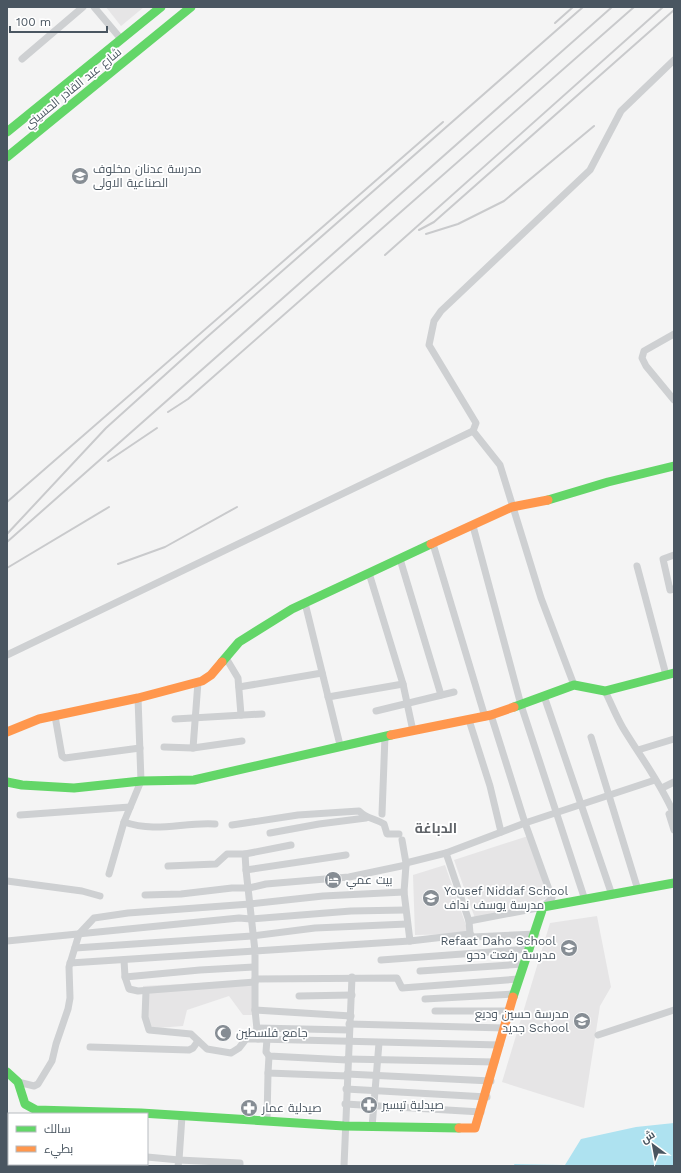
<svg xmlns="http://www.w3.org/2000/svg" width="681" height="1173" font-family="'Work Sans',Cairo,sans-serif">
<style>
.education{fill:#e6e5e6}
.water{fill:#aee2f0}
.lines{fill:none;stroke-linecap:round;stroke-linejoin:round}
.street{stroke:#ced0d2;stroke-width:7}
.fast{stroke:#63d668;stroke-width:9}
.slow{stroke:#ff974d;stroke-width:9}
.rail{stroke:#c9cacc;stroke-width:2}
.labels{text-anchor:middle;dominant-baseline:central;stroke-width:3.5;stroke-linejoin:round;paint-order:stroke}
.street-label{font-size:12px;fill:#4a5661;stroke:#fff}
.poi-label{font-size:12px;fill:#4a5661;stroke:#fff;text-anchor:start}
.quarter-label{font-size:14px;font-weight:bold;fill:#5f6368;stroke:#fff}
</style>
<rect width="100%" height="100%" fill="#f4f4f4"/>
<g class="education">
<polygon points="106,7 144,7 121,26"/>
<polygon points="528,836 548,898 476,921 454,860"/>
<polygon points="445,865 469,934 415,935 413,875"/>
<polygon points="597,916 611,987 600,1006 584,1108 502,1082 550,923"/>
<polygon points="256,980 254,1015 243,1015 229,996 187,1010 183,1026 158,1028 144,1025 143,986"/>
</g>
<polygon class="water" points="674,1123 674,1166 515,1166 514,1164 565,1165 581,1139 636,1127"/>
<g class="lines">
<g class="street">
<polyline points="94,7 121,39"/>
<polyline points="22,59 83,7"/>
<polyline points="674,334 644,351 642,358 646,366 674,400"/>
<polyline points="473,526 521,705 585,900"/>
<polyline points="433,544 485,717"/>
<polyline points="674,555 663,559 670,590 674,589"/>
<polyline points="400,559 441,695"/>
<polyline points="637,566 666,675"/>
<polyline points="369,573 403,684 413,731"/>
<polyline points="305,603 340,745"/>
<polyline points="7,655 473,431"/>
<polyline points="226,658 238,678 241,715"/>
<polyline points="574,685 541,598 500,465 473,431 476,423 429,345 434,321 441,311 590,170 621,111 674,60"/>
<polyline points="239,687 322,673"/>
<path d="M605,691C611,703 616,716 623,728C640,756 660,782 673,812L669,814L674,830"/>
<polyline points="544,696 612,895"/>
<polyline points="328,697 403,684"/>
<polyline points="376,711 454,692"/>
<polyline points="55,716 62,756 65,758 140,748"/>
<polyline points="175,719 262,714"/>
<polyline points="469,720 490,786 501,832"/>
<polyline points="591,737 638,890"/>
<polyline points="164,747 193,748 242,741"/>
<polyline points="193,748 198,682"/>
<polyline points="638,750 674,739"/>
<polyline points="662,788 674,782"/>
<polyline points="382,814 385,736"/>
<polyline points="20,815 130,807"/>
<path d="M124,822C157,833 182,822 215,824"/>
<path d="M232,825L298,815L359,811C367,819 374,818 384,824L387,834H399"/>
<polyline points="270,833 319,824 366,818"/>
<polyline points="402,840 406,863"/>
<polyline points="245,854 246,870"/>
<polyline points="406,865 406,863 446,853 525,823 655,780"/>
<polyline points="168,866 216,864 227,854 245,854 291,845"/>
<polyline points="109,874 124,822 141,781 138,698"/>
<polyline points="7,881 82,891 100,896"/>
<polyline points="145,895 181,894 232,888 249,888 266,884 349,877 406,865 404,892 410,941 470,934 469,921 446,853"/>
<polyline points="469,921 543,907 552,898 525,823 491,715"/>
<polyline points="470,934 473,937 536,934"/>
<polyline points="7,941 239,918 251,919 351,911 405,910"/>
<polyline points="75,948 252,936 315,928 407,924"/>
<polyline points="124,960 125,977 129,989 138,991 255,982"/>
<polyline points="381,960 530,949"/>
<polyline points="70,963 255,951 246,870 346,855"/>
<polyline points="420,971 523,964"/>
<polyline points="125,977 200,970 254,967"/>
<polyline points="255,979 397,978 402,988 519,979"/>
<polyline points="146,991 145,1017 149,1030 191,1034 207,1049 231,1053 239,1048 246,1039 258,1039 500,1045"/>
<polyline points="299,996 352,995"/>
<polyline points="425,999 513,994"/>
<polyline points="255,1010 351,1016"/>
<polyline points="435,1011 509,1011"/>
<polyline points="349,1024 505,1028"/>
<polyline points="257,1028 349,1030"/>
<polyline points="598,1035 674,1010"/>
<polyline points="258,1039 255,1010 255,951 410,941"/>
<polyline points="267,1039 266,1052 269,1056 347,1060"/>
<polyline points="90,1047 189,1050 193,1048 198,1041"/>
<polyline points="269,1056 268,1073 347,1076"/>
<polyline points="347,1059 495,1062"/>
<polyline points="347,1074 491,1081"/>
<polyline points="18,1082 34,1086 38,1084 52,1061 56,1044 68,1009 70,998 69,967 79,934 94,918 128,913 250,904 323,896 404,892"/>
<polyline points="346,1089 487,1097"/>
<polyline points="345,1104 481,1112"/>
<polyline points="182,1116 179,1160 240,1163 240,1166"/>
<polyline points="267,1121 268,1073"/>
<polyline points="372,1127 379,1043"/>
<polyline points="7,1129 9,1142"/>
<polyline points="147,1157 179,1160 178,1166"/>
<polyline points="13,1164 13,1166"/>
<polyline points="43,1164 44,1166"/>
<polyline points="344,1166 352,977"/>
</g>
<g class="fast">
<polyline points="7,132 161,7"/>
<polyline points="7,157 191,7"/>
<polyline points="548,500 608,482 674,466"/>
<polyline points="222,662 239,642 292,609 431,544"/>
<polyline points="514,707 574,685 605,691 674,673"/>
<polyline points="7,782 22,785 74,788 141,781 194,780 391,735"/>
<polyline points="513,997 543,907 674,883"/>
<polyline points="7,1072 18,1082 25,1104 36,1110 141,1113 344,1126 459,1128"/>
</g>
<g class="slow">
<polyline points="431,544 512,507 548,500"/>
<polyline points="7,732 39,719 138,698 202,681 211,675 222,662"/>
<polyline points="391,735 491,715 514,707"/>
<polyline points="459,1128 475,1128 513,997"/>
</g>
<g class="rail">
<polyline points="555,23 573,7"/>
<polyline points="419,230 434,222 674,10"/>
<polyline points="426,234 458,224 504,201 594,126"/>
<polyline points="385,255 663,7"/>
<polyline points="168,412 188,399 634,7"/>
<polyline points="108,461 157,428"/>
<polyline points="7,502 443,122"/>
<polyline points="7,534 106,428 207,337 583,7"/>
<polyline points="7,542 612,7"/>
<polyline points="118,564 165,547 237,507"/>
<polyline points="7,568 109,507"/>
</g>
</g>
<defs>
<g id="school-disc" transform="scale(0.9)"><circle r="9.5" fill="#868d94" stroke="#fff"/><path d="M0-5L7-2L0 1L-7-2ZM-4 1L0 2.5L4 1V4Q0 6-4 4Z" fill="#fff"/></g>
<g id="hotel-disc" transform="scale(0.9)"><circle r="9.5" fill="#868d94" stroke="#fff"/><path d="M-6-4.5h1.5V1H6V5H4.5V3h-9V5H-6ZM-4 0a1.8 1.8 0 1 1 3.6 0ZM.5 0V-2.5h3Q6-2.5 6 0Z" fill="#fff"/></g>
<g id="mosque-disc" transform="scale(0.9)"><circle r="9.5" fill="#868d94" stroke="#fff"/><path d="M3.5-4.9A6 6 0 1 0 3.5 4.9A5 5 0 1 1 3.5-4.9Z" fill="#fff"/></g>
<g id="pharmacy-disc" transform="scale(0.9)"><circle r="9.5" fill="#868d94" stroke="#fff"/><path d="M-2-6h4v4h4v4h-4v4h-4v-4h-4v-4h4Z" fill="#fff"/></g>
</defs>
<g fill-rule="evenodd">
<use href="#school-disc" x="80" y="176"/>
<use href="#hotel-disc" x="333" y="880"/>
<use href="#school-disc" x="431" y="898"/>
<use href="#school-disc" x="569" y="948"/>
<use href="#school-disc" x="582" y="1021"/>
<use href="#mosque-disc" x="223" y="1033"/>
<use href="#pharmacy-disc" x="369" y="1105"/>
<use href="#pharmacy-disc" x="249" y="1108"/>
</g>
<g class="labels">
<g class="street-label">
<text transform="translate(73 88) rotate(-39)">شارع عبد القادر الحسيني</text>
</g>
<g class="poi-label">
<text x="93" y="169">مدرسة عدنان مخلوف<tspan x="93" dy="14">الصناعية الاولى</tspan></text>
<text x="346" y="880">بيت عمي</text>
<text x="444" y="891">Yousef Niddaf School<tspan x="444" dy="14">مدرسة يوسف نداف</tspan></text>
<text x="556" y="941" text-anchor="end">Refaat Daho School<tspan x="556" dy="14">مدرسة رفعت دحو</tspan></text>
<text x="569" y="1014" text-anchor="end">مدرسة حسين وديع<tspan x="569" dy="14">جديد School</tspan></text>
<text x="236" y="1033">جامع فلسطين</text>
<text x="382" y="1105">صيدلية تيسير</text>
<text x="262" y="1108">صيدلية عمار</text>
</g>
<g class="quarter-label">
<text x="436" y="828">الدباغة</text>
</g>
</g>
<rect width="681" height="1173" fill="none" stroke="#4a5661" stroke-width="16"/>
<rect x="8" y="1113" width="140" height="52" fill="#ffffff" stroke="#b7bbc0"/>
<rect x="16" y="1126" width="20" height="6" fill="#63d668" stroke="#b7bbc0"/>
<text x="44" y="1133" font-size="12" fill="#4a5661">سالك</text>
<rect x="16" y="1146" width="20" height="6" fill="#ff974d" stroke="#b7bbc0"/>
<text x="44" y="1153" font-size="12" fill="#4a5661">بطيء</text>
<g transform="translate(653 1145) rotate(328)" stroke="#ffffff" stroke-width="3" paint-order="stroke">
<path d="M0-3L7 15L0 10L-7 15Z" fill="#4a5661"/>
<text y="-6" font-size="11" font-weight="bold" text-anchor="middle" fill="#4a5661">ش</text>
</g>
<path d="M10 26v6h97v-6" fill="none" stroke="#4a5661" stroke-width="2"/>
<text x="16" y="26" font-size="12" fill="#4a5661" stroke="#ffffff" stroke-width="3" paint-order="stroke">100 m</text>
</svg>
